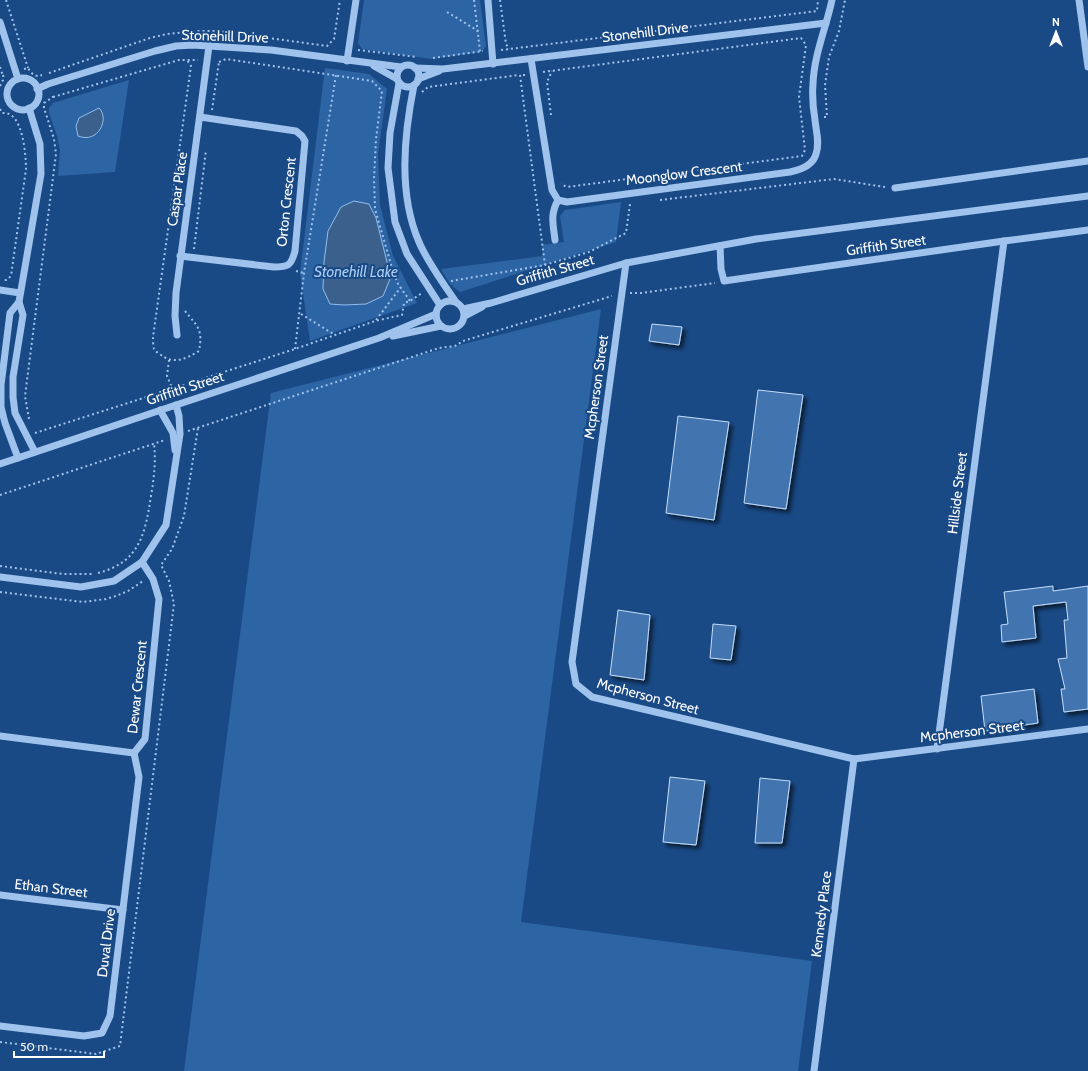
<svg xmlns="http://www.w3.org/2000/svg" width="1088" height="1071" font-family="Cabin,sans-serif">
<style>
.green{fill:#2c64a4}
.water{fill:#3b608c;stroke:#92beef}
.building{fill:#4274af;stroke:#c5ddf9;filter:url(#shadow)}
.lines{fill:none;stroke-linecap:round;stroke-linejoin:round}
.path{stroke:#9fc3ec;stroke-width:2;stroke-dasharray:2 3;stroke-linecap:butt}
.minor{stroke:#9fc3ec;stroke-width:7}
.labels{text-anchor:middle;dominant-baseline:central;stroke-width:4;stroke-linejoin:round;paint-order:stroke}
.street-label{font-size:14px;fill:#fff;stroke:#194a86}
.water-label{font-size:15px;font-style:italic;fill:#abcdf4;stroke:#194a86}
</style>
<defs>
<filter id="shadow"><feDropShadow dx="3.5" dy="3.5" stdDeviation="2" flood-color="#0009"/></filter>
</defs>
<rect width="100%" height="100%" fill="#194a86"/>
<g class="green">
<polygon points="364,0 480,0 486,46 482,52 431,59 362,49 358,43"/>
<polygon points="325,68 369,74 387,89 378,154 380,205 393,256 417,303 310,341 300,273"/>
<polygon points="129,80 115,172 58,176 60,150 57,136 49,113 49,108 53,103"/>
<polygon points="621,202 616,242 460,292 450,284 441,269 543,256 542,245 564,242 560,216 565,210"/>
<polygon points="601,309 521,922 812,961 798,1071 184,1071 271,393"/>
</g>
<g class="water">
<path d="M99,108C110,119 98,144 78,136L76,126L79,118Z"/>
<polygon points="354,201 369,204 376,218 387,262 390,279 383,296 366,304 344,305 330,304 323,289 324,262 328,231 341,207"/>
</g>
<g class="building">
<polygon points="652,324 682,327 679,345 649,341"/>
<polygon points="758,390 803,395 786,509 744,503"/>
<polygon points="678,416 729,422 714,520 666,513"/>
<polygon points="1053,586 1053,591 1088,586 1088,709 1064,712 1061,689 1065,689 1058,659 1067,658 1064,620 1068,620 1066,602 1033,606 1036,638 1002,642 1001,625 1008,624 1004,592"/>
<polygon points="618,610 650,615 644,680 610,675"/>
<polygon points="713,624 736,626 731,660 710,658"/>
<polygon points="1034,689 1038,723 985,731 981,696"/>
<polygon points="670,777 705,781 696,845 663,842"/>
<polygon points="760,778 790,781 782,843 755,843"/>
</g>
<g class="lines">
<g class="path">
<polyline points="6,0 28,68"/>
<polyline points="474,0 480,51"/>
<polyline points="500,0 506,44 509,49"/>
<polyline points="447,12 478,31"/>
<polyline points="358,50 417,57"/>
<polyline points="501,50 817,11 818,0"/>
<polyline points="433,58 483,51"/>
<polyline points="219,62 226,59 372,81 382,91 376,139 374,179 375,209 392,268 398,284 410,301"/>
<polyline points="0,67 3,76"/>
<path d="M24,69L28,68C31,73 35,78 42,75"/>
<polyline points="543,72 801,38 806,45 799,97 805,150 802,156 567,187 561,184"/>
<polyline points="49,73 150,38 167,34 199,31 218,31 327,46 334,39 340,0"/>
<polyline points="525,75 520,75 545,265"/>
<polyline points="0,86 3,80 3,76 6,75"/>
<polyline points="422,92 428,87 519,75"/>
<polyline points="53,97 179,60 198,60"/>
<path d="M0,109L2,113C5,113 8,113 11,115C23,123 26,155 26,169L11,276L6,280H4"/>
<polyline points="212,110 219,62"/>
<polyline points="551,115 547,82 552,71"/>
<polyline points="824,117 827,117 825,85 829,57 839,31 845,0"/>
<polyline points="660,200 834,179 885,187"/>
<polyline points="194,249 206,150"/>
<polyline points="296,271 304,273"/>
<polyline points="451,281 545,265 589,252 626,233 630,204 632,204"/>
<polyline points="630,293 641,293 715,283"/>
<path d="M185,311C198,327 203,329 199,351C187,358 176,364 164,357C161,355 156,352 154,349C153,346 153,340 153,337L191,66L187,60"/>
<polyline points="301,314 335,335"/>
<polyline points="376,320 401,287"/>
<polyline points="295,349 304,273 336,75"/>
<polyline points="169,360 167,376 172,388"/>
<polyline points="29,419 25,396 56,154 54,139 44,108 44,103 53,97 52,93"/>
<polyline points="188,431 439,348 455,346 463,341 612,296"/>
<polyline points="35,433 295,349 375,321 402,315 404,303 410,301 422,293"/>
<polyline points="0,495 165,440"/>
<polyline points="0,566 63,574 93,574"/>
<path d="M98,573C140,562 145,534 151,496C154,478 156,461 154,443"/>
<polyline points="0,592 83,602 106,599 116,596 128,591 143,581"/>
<polyline points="0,1042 96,1054 120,1046 174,604 169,581 161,565 172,549 184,516 198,428"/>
</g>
<g class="minor">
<polyline points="488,0 493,64"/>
<polyline points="1079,0 1088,67"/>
<polyline points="0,22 18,79"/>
<path d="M531,59L552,190L558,200L567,202L790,172C800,170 813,165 816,154C820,143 816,131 815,120C813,108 812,96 813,84C814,55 826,28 832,0"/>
<polyline points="347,61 356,0"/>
<circle cx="408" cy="76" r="11"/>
<polyline points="374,66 397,79"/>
<polyline points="415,68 443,69 826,23"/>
<circle cx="23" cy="94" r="16"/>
<polyline points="418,79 439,71"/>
<polyline points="399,83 390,133 388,168 395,222 407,254 440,305"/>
<path d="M414,85C404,135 398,194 419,242C427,261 444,285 456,302"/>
<polyline points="37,89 48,84 155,51 176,46 193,45 271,50 401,67"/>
<polyline points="895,188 1088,161"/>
<path d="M555,240C553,223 550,215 558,200"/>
<polyline points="720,246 721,269 724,281 1004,241 1088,230"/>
<path d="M180,256L274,267C288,267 291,266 295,251L305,141L302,136L296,131L200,117"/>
<polyline points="626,263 572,662 576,684 592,697 854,759 1088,729"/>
<polyline points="0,290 20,293"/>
<circle cx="450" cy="315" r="14"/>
<polyline points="19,302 23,315 13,377 13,397 15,413 35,452"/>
<polyline points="463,309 491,303 626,263 756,239 1088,196"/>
<polyline points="465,316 482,307"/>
<polyline points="177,335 175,316 176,293 209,46"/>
<polyline points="393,336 441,326"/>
<polyline points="160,410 173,433 175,450"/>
<polyline points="18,458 5,423 1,407 1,385 10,313 19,302 41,174 40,144 29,108"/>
<polyline points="0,464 176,405 379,338 436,314"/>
<polyline points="0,577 81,587 114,581 142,562 166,525 180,434 179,416 176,405"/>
<polyline points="0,736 134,753"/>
<polyline points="937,749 1004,241"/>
<polyline points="134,753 145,739 159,599 153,579 142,562"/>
<polyline points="0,895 123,910"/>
<polyline points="0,1026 84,1036 102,1033 110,1016 139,777 134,753"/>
<polyline points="814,1071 854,759"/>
</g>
</g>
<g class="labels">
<g class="street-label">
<text transform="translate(645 32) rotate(-7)">Stonehill Drive</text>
<text transform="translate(225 36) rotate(2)">Stonehill Drive</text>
<text transform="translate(684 173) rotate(-7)">Moonglow Crescent</text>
<text transform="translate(177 189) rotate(-82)">Caspar Place</text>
<text transform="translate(286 202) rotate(-84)">Orton Crescent</text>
<text transform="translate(886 245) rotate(-8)">Griffith Street</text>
<text transform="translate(555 270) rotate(-16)">Griffith Street</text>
<text transform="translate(596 387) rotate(-82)">Mcpherson Street</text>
<text transform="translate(185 388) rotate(-18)">Griffith Street</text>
<text transform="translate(957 493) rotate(-83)">Hillside Street</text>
<text transform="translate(137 687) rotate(-84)">Dewar Crescent</text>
<text transform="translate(648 696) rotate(15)">Mcpherson Street</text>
<text transform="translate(972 731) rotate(-7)">Mcpherson Street</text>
<text transform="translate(51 888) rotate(7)">Ethan Street</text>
<text transform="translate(821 914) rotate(-83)">Kennedy Place</text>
<text transform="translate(106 943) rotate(-83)">Duval Drive</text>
</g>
<g class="water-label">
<text x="356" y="272">Stonehill Lake</text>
</g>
</g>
<g transform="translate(1056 32)" stroke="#194a86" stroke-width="3" paint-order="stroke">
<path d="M0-3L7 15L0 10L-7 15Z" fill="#ffffff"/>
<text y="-6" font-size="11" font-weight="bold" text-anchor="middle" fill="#ffffff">N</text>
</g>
<path d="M14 1051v6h90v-6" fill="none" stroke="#ffffff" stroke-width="2"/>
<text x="20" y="1051" font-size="12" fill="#ffffff" stroke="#194a86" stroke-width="3" paint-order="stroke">50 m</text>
</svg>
